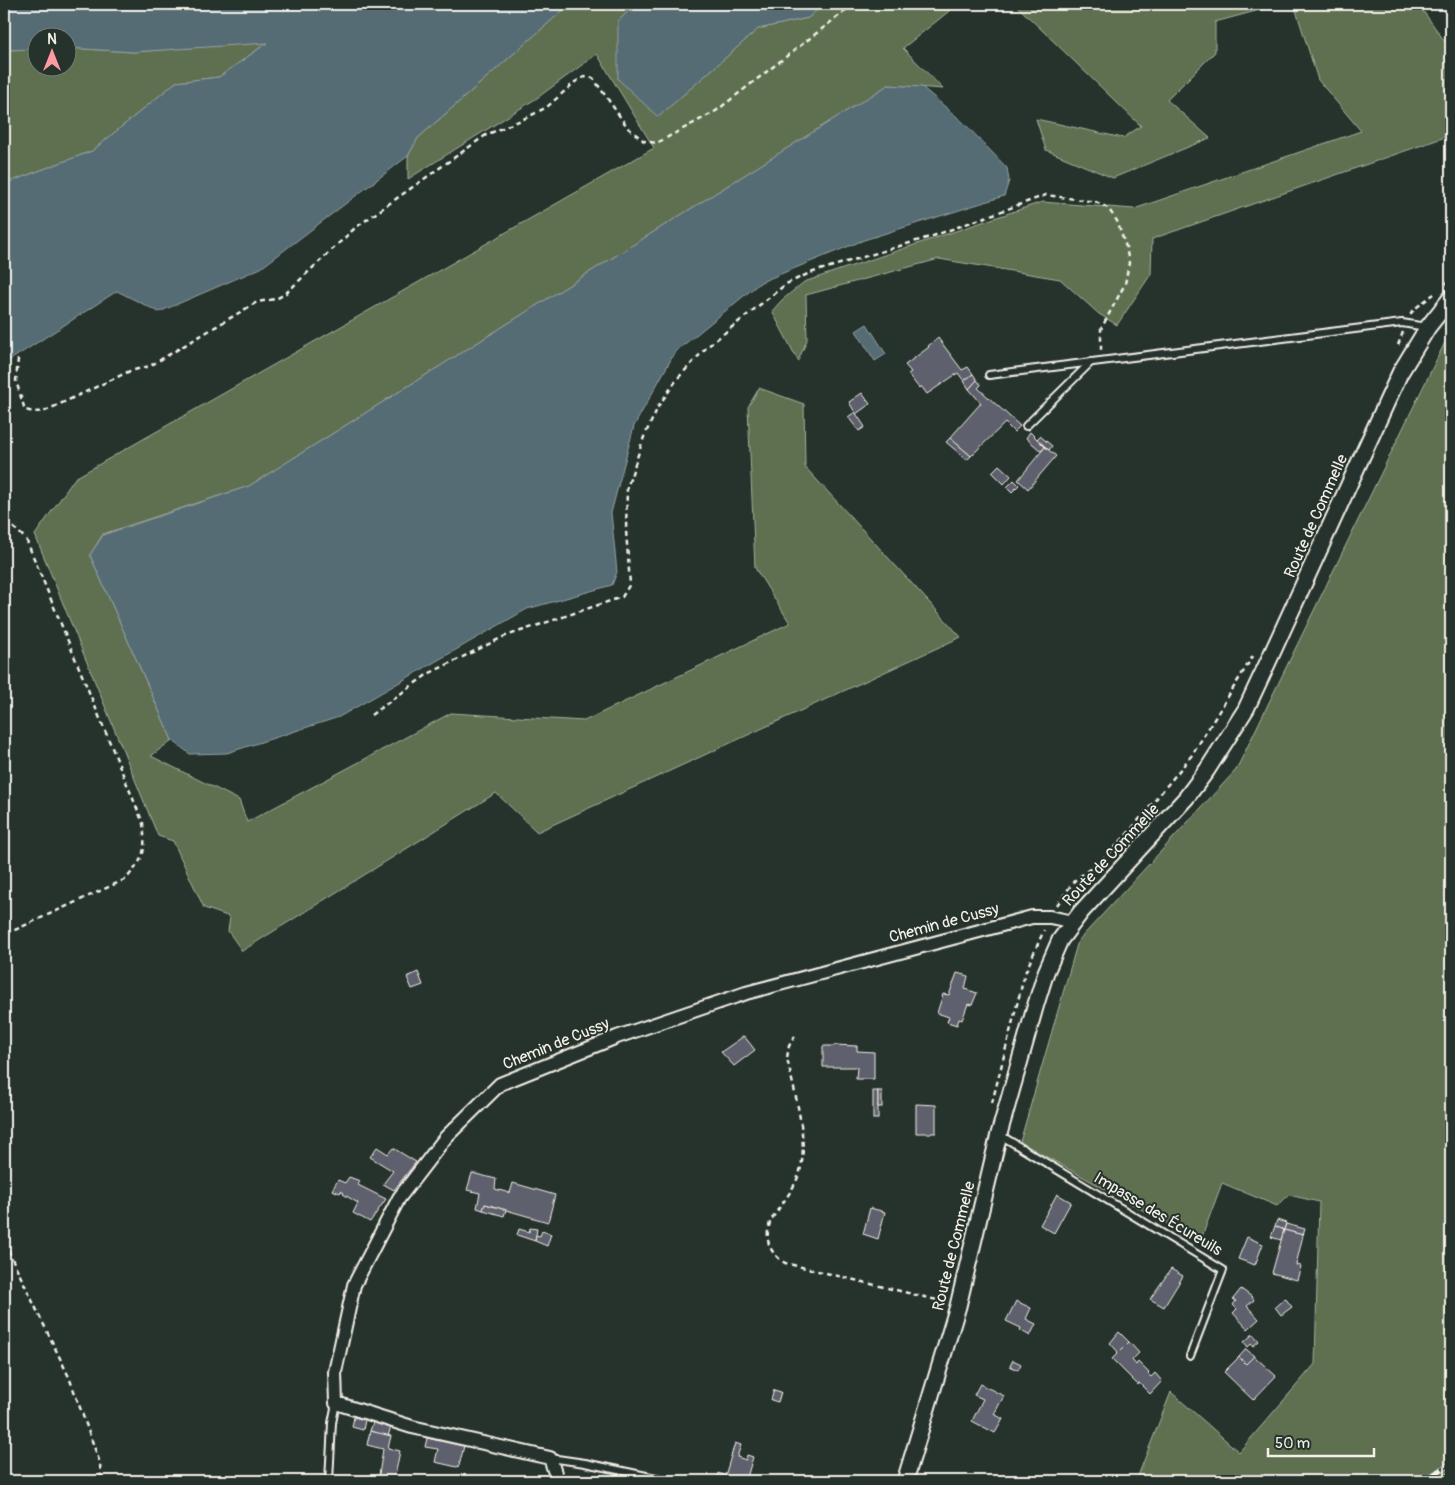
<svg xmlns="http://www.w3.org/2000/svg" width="1455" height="1485" font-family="Pangolin,sans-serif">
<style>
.green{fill:#5e6f51;stroke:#a9b09c}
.water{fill:#556c74;stroke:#95a1a2}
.building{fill:#5e606d;stroke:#f4f1e8}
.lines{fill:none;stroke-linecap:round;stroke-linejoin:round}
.service-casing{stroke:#f4f1e8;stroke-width:10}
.minor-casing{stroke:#f4f1e8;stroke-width:16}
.tertiary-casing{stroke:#f4f1e8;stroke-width:19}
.path{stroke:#f4f1e8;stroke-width:2.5;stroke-dasharray:5 4;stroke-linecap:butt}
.service{stroke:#26332d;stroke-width:6}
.minor{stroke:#26332d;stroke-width:12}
.tertiary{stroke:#26332d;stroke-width:15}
.rail-casing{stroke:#f4f1e8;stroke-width:5.5}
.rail{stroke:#26332d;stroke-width:4;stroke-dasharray:11;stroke-linecap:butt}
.labels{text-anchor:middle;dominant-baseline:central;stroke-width:4;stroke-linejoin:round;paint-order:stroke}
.street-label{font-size:16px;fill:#f4f1e8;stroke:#26332d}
</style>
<rect width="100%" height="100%" fill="#26332d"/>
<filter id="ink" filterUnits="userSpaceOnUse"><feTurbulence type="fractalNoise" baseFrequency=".02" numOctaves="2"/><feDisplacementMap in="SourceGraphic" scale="10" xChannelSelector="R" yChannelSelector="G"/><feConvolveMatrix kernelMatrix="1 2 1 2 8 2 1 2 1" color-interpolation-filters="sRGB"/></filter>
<g filter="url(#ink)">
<g class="green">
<polygon points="570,4 636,4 618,21 658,117 758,29 808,18 824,4 958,4 903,48 943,89 888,85 249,486 103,534 90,555 172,740 151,756 239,800 247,822 451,713 584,721 790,623 755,568 748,407 759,388 804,404 805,467 961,637 537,832 496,793 242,951 228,931 230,917 204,908 173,841 158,836 35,535 75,478 654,148 597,54 537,98 408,179 408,156 418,138"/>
<polygon points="1015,4 1282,4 1215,22 1215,52 1167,100 1210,138 1113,178 1046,150 1036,119 1123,138 1141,126"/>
<polygon points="1294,4 1418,4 1451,50 1451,135 1152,239 1151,274 1117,325 1099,314 1060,279 939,259 806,295 807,340 798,361 772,311 782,300 804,282 1042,202 1134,209 1361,131 1318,80"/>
<polygon points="268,42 219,77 176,82 92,151 4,184 4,50 37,49 38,68 68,68 68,48 133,52"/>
<polygon points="1451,330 1451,1481 1136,1481 1171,1392 1239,1452 1315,1364 1319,1202 1289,1195 1277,1206 1222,1183 1200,1242 1020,1142 1078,941 1236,770"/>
</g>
<g class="water">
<polygon points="4,4 570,4 418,138 408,156 261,268 159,312 117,291 4,364 4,184 92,151 176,82 219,77 267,43 133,52 68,48 68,38 38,38 37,49 4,50"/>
<polygon points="636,4 824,4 808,18 758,29 658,117 618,79 618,21"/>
<polygon points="888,85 922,87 964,123 1007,168 1009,181 1004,196 864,240 761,282 675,352 634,426 611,513 617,572 612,585 527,609 339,717 227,753 190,754 172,740 90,555 103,535 249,486"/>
<polygon points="867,324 886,354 875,361 856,331"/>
</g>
<g class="building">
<polygon points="938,338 962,370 968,367 973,374 964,381 958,373 927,394 921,386 919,388 908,374 911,372 905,365 929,347 928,346"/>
<polygon points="973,374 977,380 969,389 964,381"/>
<polygon points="977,380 981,385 978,388 1020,426 1014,432 1005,423 971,456 950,438 981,403 969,389"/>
<polygon points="862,393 870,404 856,414 849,402"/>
<polygon points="855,412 865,427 859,431 848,417"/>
<polygon points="1030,432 1045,447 1041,451 1026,438"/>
<polygon points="1040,436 1052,446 1049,450 1037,439"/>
<polygon points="950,438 971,456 967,460 946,442"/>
<polygon points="1045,447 1056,456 1028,489 1018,480"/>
<polygon points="999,465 1011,476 1004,484 992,472"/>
<polygon points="1014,480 1019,485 1012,492 1007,487"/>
<polygon points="418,972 423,985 412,989 407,977"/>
<polygon points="957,973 968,976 965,989 977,993 972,1005 968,1004 962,1020 959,1019 957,1025 947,1022 949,1017 937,1013 943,994 949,995"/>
<polygon points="744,1036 755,1050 734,1066 721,1052"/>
<polygon points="834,1045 857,1046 857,1051 874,1052 874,1079 856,1079 857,1067 823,1067 823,1046 834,1046"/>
<rect x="873" y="1091" width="5" height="28"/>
<rect x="878" y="1091" width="4" height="16"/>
<polygon points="916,1104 936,1105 936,1133 916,1133"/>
<polygon points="377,1147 388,1154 393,1148 416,1162 394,1190 383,1184 393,1171 370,1157"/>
<polygon points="472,1173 496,1179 495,1189 510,1193 513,1183 555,1195 548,1222 485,1204 483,1210 477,1208 480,1193 467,1190"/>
<polygon points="349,1177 360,1181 358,1185 386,1199 370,1222 353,1213 358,1203 343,1194 344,1193 341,1191 340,1193 332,1190 338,1180 345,1183"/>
<polygon points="1057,1194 1071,1202 1054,1233 1040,1225"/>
<polygon points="485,1204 506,1210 504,1216 483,1210"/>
<polygon points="870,1208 885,1212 878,1239 863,1234"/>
<polygon points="1277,1220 1286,1223 1284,1230 1275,1226"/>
<polygon points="1286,1224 1305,1229 1303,1235 1284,1230"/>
<polygon points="1275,1226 1284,1230 1281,1240 1271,1237"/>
<polygon points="530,1228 537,1229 535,1241 517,1235 519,1229 529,1232"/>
<polygon points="1284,1230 1303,1235 1296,1265 1301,1266 1297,1280 1272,1273"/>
<polygon points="542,1231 551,1234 547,1246 535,1241 536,1235 540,1236"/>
<polygon points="1247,1237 1263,1244 1255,1265 1238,1259"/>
<polygon points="1171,1269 1183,1276 1164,1307 1150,1299"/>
<polygon points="1241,1289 1252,1297 1254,1300 1247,1306 1259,1319 1248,1329 1233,1313 1237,1309 1233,1305 1236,1301 1233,1299"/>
<polygon points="1285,1298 1292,1307 1281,1315 1275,1307"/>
<polygon points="1016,1301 1031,1308 1026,1319 1036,1324 1030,1336 1020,1330 1021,1328 1006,1321"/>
<polygon points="1119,1332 1129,1342 1119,1353 1110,1343"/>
<polygon points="1253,1334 1259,1341 1253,1346 1251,1344 1248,1347 1244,1342"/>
<polygon points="1129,1342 1139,1353 1132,1360 1136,1365 1138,1362 1149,1373 1148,1374 1151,1377 1155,1373 1162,1381 1150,1394 1139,1383 1138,1385 1112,1359"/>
<polygon points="1246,1349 1254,1356 1246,1364 1239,1357"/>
<polygon points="1254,1356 1276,1376 1253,1400 1224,1372 1239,1357 1246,1364"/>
<polygon points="1013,1360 1021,1364 1018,1370 1010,1366"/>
<polygon points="980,1384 1004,1396 994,1414 1003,1419 995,1433 972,1421 983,1399 974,1395"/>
<polygon points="774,1390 781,1392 778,1402 771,1400"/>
<polygon points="354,1417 365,1420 363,1430 352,1427"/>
<polygon points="373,1422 391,1427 388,1436 370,1431"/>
<polygon points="370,1431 391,1436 388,1448 400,1451 394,1481 378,1481 383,1449 367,1445"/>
<polygon points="427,1438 464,1446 459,1466 457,1467 435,1462 438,1449 425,1447"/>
<polygon points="735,1443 741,1445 737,1457 746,1460 747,1455 753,1457 746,1481 716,1481 718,1473 725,1476"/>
</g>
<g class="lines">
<g class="service-casing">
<g id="service">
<polyline points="989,375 1402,323 1426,327"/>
<polyline points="1026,426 1091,362"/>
<polyline points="1000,1135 1223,1270 1190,1356"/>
<polyline points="550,1458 585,1463 670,1481"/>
<polyline points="329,1481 332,1423 336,1403"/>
</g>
</g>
<g class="minor-casing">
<polyline id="minor" points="556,1481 555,1473 550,1458 412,1427 336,1403 335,1372 354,1285 399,1198 446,1137 500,1084 617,1037 746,993 1032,917 1050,917 1073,922"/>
</g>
<g class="tertiary-casing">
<polyline id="tertiary" points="905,1481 958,1306 999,1134 1036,1004 1046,972 1060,940 1081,912 1186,798 1207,770 1246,709 1268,662 1400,373 1428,327 1451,298"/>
</g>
<g class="path">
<polyline points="1446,284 1451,279"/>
<polyline points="1410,314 1417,307 1434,294"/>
<polyline points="1398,345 1403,332"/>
<polyline points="18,359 16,381 25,410 34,412 45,411 130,371 150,366 257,302 276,299 285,294 355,228 486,135 528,117 547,107 575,82 584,77 593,78 628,128 644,141 657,143 716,111 854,4"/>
<path d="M4,527H13L26,539L143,823C146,852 145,857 126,879L4,935"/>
<polyline points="371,715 428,674 503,637 622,597 630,584 626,531 627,488 644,437 659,405 678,378 707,347 786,284 810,273 933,236 1046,195 1096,202 1108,208 1117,221 1126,247 1129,263 1125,284 1101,329 1101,352"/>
<polyline points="1057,905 1074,881 1108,855 1128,833 1192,755 1253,656"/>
<path d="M795,1036L789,1046L787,1058C794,1092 811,1145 798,1177C792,1192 780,1206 771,1220C764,1238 768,1252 785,1263L945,1302"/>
<polyline points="992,1103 1025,973 1044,930"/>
<polyline points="4,1242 69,1377 100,1463 101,1481"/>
</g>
<use href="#service" class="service"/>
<use href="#minor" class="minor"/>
<use href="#tertiary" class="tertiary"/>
<g class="rail-casing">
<g id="rail">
<polyline points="1424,1481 1451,1463"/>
<polyline points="1441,1481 1451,1474"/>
</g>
</g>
<use href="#rail" class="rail"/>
</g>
</g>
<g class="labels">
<g class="street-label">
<text transform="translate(1316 516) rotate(-66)">Route de Commelle</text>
<text transform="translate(1111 855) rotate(-47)">Route de Commelle</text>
<text transform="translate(944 923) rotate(-15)">Chemin de Cussy</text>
<text transform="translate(556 1044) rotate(-22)">Chemin de Cussy</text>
<text transform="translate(1158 1214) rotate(31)">Impasse des Écureuils</text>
<text transform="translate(954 1246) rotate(-76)">Route de Commelle</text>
</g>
</g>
<rect width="1455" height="1485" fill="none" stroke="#26332d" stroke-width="20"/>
<rect x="10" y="10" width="1435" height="1465" fill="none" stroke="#f4f1e8" stroke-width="2" filter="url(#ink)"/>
<g transform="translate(52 52)"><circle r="24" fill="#26332d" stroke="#787f78"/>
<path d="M0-4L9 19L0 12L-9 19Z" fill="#ff9aa2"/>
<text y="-8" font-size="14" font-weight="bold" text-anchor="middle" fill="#f4f1e8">N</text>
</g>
<path d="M1268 1448v8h106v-8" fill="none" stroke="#f4f1e8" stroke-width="2.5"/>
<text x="1275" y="1448" font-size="15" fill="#f4f1e8" stroke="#26332d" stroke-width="4" paint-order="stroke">50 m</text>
</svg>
